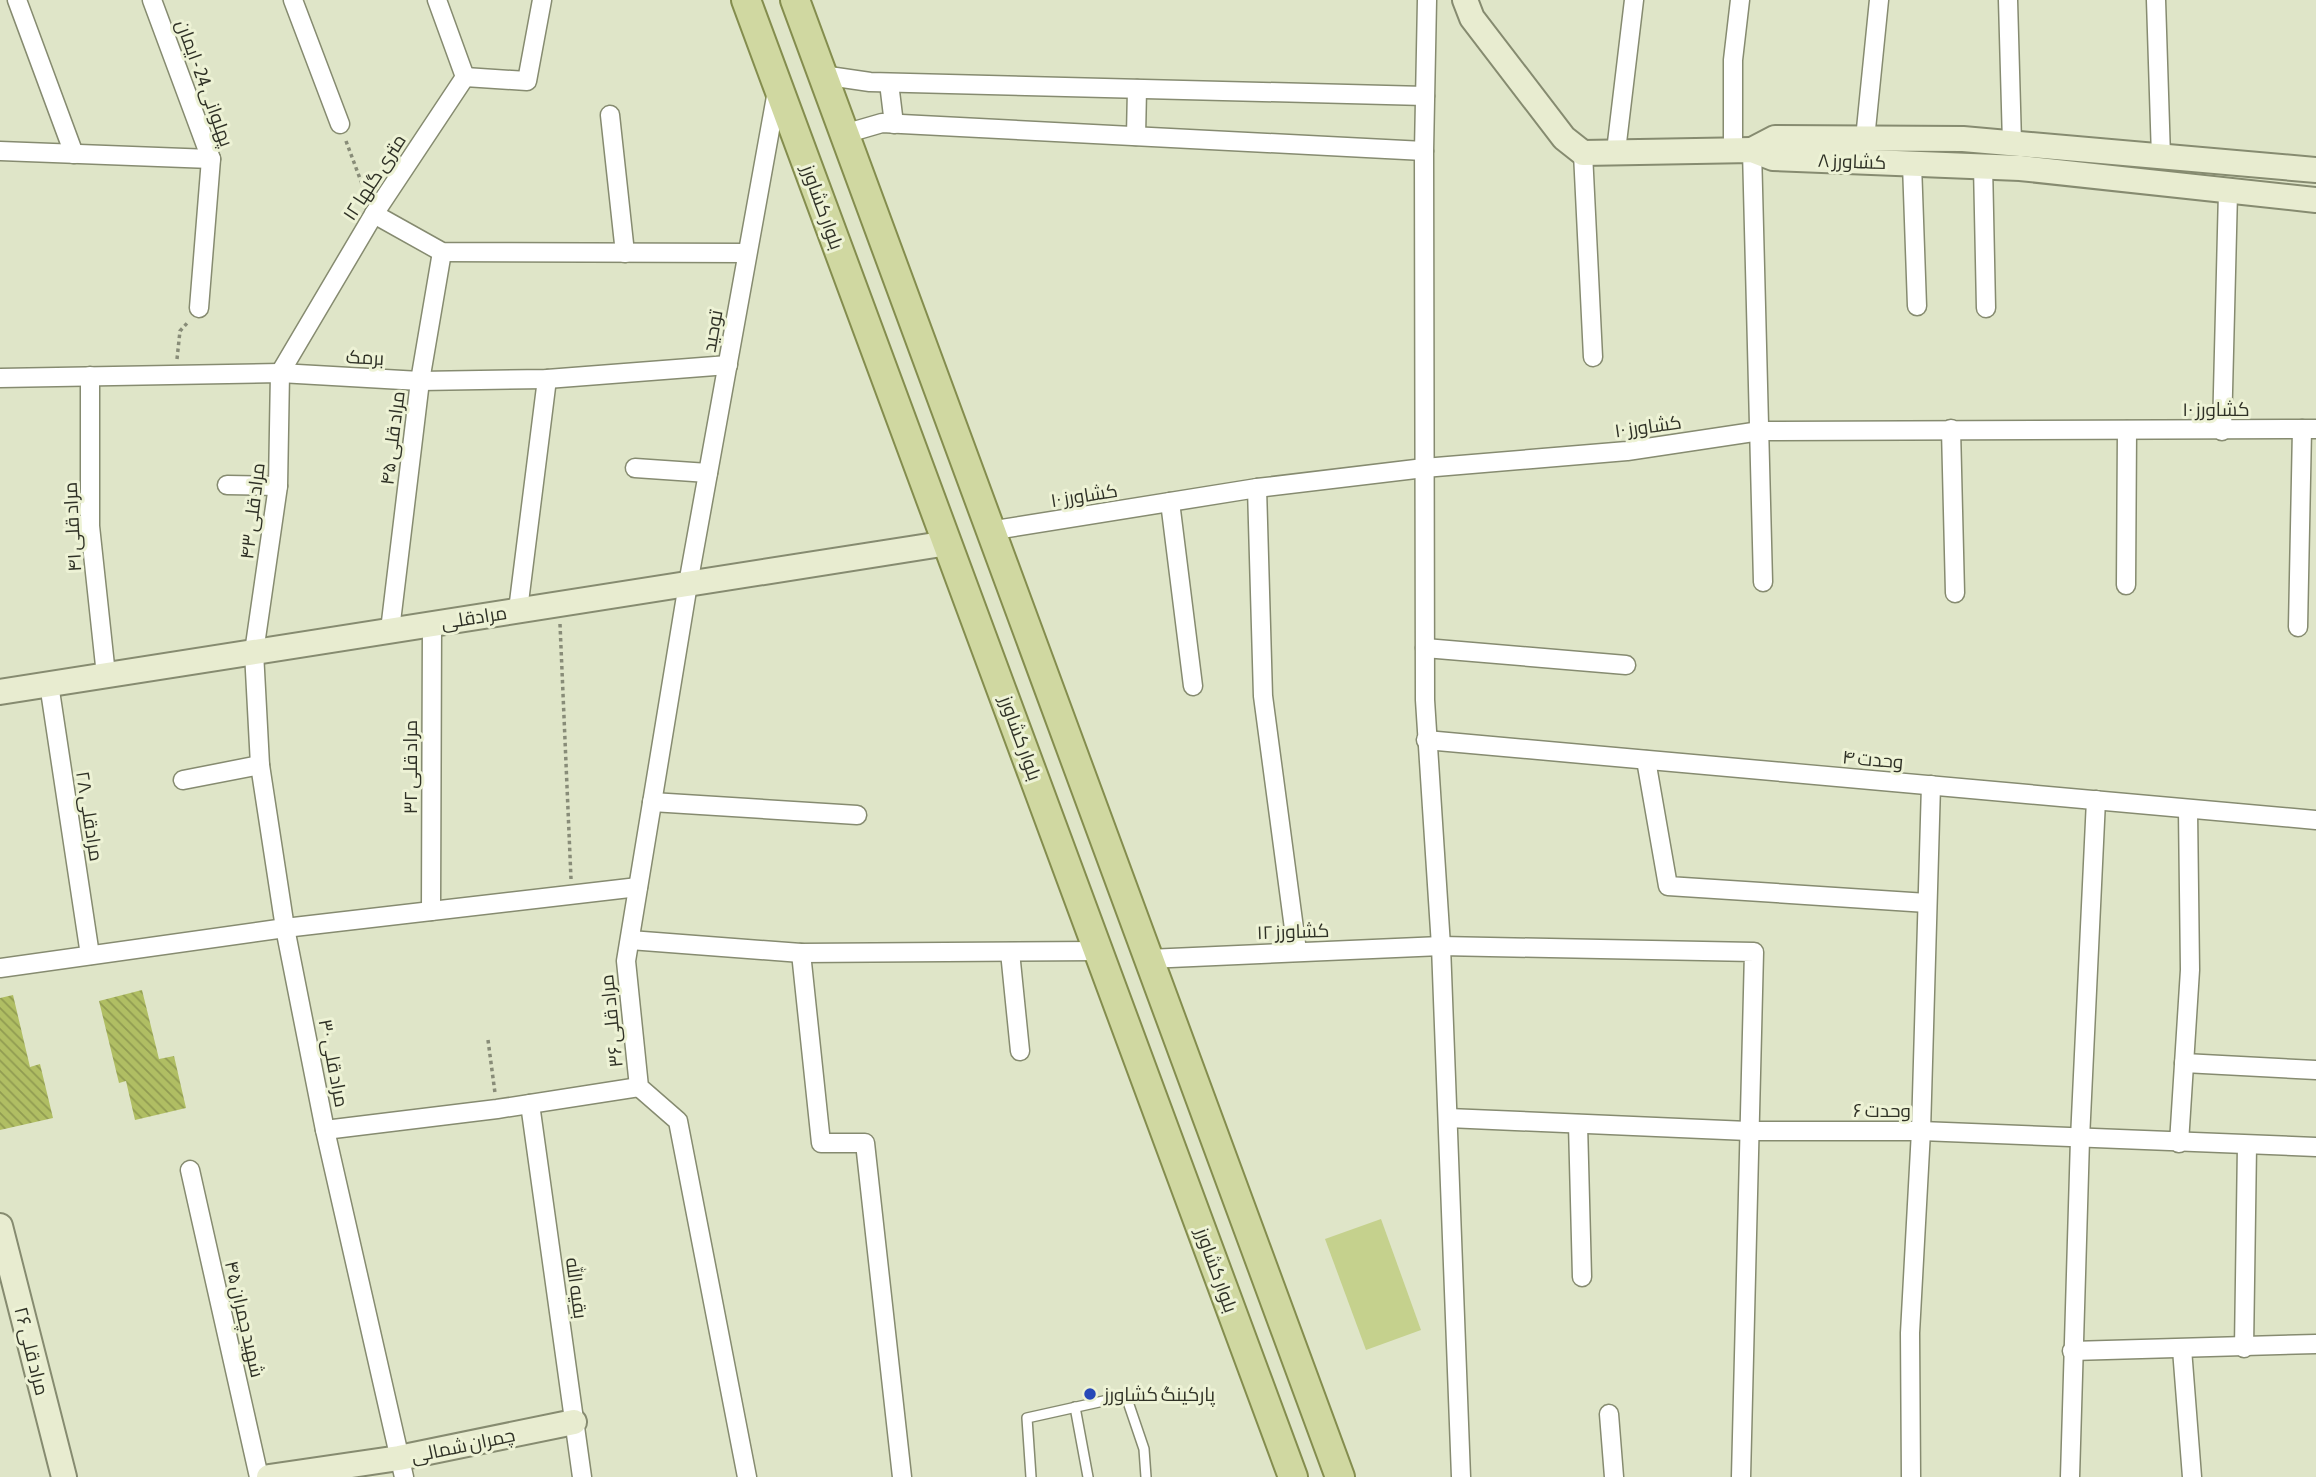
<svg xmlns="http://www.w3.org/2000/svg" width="2316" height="1477" font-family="'Asap Condensed',Cairo,sans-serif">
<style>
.grass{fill:#c5d18d}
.building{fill:url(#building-back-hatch)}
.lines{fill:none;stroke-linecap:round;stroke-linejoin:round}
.lane-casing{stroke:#868b70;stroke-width:12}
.street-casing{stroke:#868b70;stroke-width:21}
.secondary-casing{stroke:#868b70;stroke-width:28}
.primary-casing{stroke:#848d4e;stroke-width:32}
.path{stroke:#888c78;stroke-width:3.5;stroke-dasharray:3.5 3.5;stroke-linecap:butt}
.lane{stroke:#fff;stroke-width:9}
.street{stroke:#fff;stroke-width:18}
.secondary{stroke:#e8ecd0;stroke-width:24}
.primary{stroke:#d0d8a1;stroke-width:28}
.poi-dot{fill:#2749b8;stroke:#edf2d5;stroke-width:2.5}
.labels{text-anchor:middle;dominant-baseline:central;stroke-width:6;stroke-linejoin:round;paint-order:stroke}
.street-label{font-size:19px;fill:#2f3126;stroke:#edf2d5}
.poi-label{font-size:19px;fill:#2f3126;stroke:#edf2d5;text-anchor:start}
</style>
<defs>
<pattern id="building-back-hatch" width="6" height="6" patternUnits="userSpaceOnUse" patternTransform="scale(1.75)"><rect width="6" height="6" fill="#b0be63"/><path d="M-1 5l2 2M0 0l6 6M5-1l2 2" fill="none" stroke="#909b51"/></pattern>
</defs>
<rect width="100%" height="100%" fill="#dfe5c8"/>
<polygon class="grass" points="1381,1219 1421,1330 1366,1350 1325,1239"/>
<g class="building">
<polygon points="142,990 159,1059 174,1056 186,1108 135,1120 126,1081 119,1083 99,1001"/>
<polygon points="13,995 30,1067 40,1064 53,1118 0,1130 0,998"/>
</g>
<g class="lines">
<g class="lane-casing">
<g id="lane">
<polyline points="1075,1407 1088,1477"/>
<polyline points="1031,1477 1027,1418 1126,1396 1144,1449 1146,1477"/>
</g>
</g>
<g class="street-casing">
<g id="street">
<polyline points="17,0 74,154"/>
<polyline points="152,0 211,159 199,308"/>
<polyline points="293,0 340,124"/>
<polyline points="1427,0 1424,151 1425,700 1441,946 1461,1477"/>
<polyline points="2008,0 2012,143"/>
<polyline points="2156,0 2161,157"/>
<polyline points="822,75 870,82 1425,96"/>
<polyline points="465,77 527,81 542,0"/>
<polyline points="889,83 894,124"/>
<polyline points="610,115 625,253"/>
<polyline points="844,134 882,123 1424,151"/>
<polyline points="1136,136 1137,89"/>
<polyline points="1865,139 1879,0"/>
<polyline points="1752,150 1763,582"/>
<polyline points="0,151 211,159"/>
<polyline points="1616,151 1634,0"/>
<polyline points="1733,151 1733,60 1740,0"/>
<polyline points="1583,153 1593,357"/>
<polyline points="1912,164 1917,306"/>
<polyline points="1983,165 1986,308"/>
<polyline points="374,214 442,252 747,253"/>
<polyline points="90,376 90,526 106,675"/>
<polyline points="0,378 280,373 420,381 547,379 728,365"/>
<polyline points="1951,429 1955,593"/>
<polyline points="2222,431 2228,192"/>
<polyline points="635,468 708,473"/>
<polyline points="227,485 278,486"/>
<polyline points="1257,488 1263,696 1297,951"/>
<polyline points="1170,502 1193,686"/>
<polyline points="989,531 1257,488 1424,468 1627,451 1760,431 2316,429"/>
<polyline points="2126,585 2127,430"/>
<polyline points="518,610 547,379"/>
<polyline points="2298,627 2302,429"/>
<polyline points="390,630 420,381 442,252"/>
<polyline points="1425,648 1626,665"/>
<polyline points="49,684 90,955"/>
<polyline points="1426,740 2316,820"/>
<polyline points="1646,760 1668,886 1927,903"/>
<polyline points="183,780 260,765"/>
<polyline points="652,802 857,815"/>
<polyline points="431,911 432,624"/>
<polyline points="630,940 801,953 1099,951"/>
<polyline points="1010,952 1020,1051"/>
<polyline points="801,953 821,1143 865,1143 902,1477"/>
<polyline points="1148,959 1441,946 1754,952 1741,1477"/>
<polyline points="0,968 285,928 638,887"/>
<polyline points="2184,1063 2316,1070"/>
<polyline points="530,1104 582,1477"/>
<polyline points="1448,1118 1748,1131 1921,1131 2316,1147"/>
<polyline points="1578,1124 1582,1277"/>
<polyline points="325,1130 497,1109 639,1087"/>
<polyline points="2179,1143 2190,970 2188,810"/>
<polyline points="190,1170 259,1477"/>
<polyline points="2244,1348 2247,1145"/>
<polyline points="2182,1349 2192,1477"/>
<polyline points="2072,1351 2316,1344"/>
<polyline points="1609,1414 1614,1477"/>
<polyline points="404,1477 325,1130 285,928 260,765 254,652 278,486 280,373 374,214 465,77 437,0"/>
<polyline points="747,1477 678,1121 639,1087 626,961 688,584 777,91"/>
<polyline points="1911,1477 1910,1333 1921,1131 1931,785"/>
<polyline points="2070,1477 2080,1139 2096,800"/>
</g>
</g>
<g class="secondary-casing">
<g id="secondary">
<polyline points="1465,0 1472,18 1564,138 1583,153 1752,150 1773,158 2020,168 2316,200"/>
<polyline points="1752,150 1775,138 1963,139 2316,170"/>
<polyline points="0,692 948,543"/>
<polyline points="0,1226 64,1477"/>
<polyline points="269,1477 399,1458 574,1422"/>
</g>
</g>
<g class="primary-casing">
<g id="primary">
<polyline points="746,0 1293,1477"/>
<polyline points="795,0 1340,1477"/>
</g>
</g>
<g class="path">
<polyline points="346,141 365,192"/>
<polyline points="177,359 180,331 189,321"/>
<polyline points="560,624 571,879"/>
<polyline points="488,1040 495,1093"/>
</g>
<use href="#lane" class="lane"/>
<use href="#street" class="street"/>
<use href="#secondary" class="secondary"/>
<use href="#primary" class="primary"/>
</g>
<circle class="poi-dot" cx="1090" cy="1394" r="7"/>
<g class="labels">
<g class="street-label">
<text transform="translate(205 83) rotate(70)">پهلوانی 24 - ایمان</text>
<text transform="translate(1852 161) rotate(2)">کشاورز ۸</text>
<text transform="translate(374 177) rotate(-57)">۱۲ متری گلها</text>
<text transform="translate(823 207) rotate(70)">بلوار کشاورز</text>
<text transform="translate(712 331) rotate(-80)">توحید</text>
<text transform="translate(365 357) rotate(3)">برمک</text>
<text x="2216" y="409">کشاورز ۱۰</text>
<text transform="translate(1648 426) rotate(-8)">کشاورز ۱۰</text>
<text transform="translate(392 438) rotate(-83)">مراد قلی ۴۵</text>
<text transform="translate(1084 495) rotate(-9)">کشاورز ۱۰</text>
<text transform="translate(252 511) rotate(-83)">مراد قلی ۴۳</text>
<text transform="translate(72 527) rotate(-93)">مراد قلی ۴۱</text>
<text transform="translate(474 617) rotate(-9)">مرادقلی</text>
<text transform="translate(1021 738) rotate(70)">بلوار کشاورز</text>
<text transform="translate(1873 759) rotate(5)">وحدت ۴</text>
<text transform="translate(410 767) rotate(-90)">مراد قلی ۳۲</text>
<text transform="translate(90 816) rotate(81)">مرادقلی ۲۸</text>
<text transform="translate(1293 931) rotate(-2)">کشاورز ۱۲</text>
<text transform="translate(611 1021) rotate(-96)">مراد قلی ۳۶</text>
<text transform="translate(334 1063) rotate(79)">مراد قلی ۳۰</text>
<text x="1882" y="1110">وحدت ۶</text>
<text transform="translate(1217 1270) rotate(70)">بلوار کشاورز</text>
<text transform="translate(577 1288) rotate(82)">بقیه الله</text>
<text transform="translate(245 1319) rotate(77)">شهید چمران ۴۵</text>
<text transform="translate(32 1351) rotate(76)">مراد قلی ۲۶</text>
<text transform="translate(463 1445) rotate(-12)">چمران شمالی</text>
</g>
<g class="poi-label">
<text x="1104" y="1394">پارکینگ کشاورز</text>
</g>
</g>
</svg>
